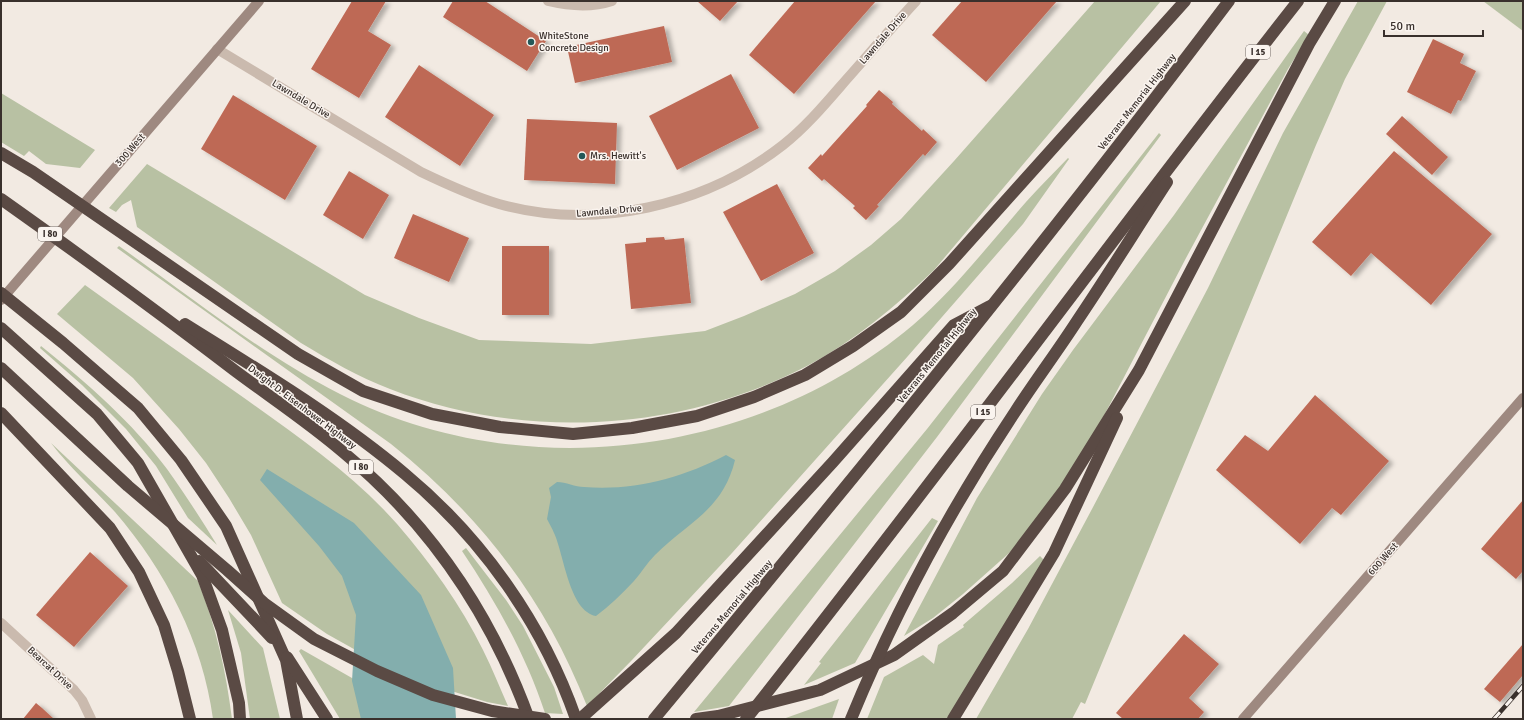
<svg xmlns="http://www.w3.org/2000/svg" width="1524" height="720" font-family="Signika,sans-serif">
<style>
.green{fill:#b8c1a3}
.water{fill:#83aead}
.building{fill:#be6955;filter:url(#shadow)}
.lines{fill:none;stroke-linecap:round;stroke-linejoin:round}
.street{stroke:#cabaae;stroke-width:10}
.secondary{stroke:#9e8980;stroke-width:10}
.highway{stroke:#5a4a44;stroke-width:12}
.rail-casing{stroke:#39302c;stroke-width:4.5}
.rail{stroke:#faf4ef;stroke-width:3;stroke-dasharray:9;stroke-linecap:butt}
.poi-dot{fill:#245858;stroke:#faf4ef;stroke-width:1.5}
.labels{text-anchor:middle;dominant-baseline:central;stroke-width:3;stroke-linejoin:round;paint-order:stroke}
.shield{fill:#faf4ef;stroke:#736b66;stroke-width:1}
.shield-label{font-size:9px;font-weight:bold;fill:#39302c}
.poi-label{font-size:10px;fill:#39302c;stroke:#faf4ef;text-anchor:start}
.street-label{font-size:10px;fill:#39302c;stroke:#faf4ef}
</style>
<defs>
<filter id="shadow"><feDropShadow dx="4.5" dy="2.5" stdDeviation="2" flood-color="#0004"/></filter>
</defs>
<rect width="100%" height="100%" fill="#f2eae2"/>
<g class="green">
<path d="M1095,1H1161L934,270C895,307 854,341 807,366C679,432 524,441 390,389C359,377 329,360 301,343L137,227L131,200L122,205L116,212L109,208L147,164L365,295L419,318L479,340L591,344L705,331L744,316L795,294L835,271L871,245L901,219L954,161Z"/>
<polygon points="1358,1 1387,1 1345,79 1316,145 1085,704 1081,702 1072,719 976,719 1028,629 1092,509 1208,288 1283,133"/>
<polygon points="1483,1 1523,1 1523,31"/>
<polygon points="1304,31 1309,35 1288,69 1186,258 1083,456 1029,531 1008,554 963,594 933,618 904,636 977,498 1042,394 1073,350 1174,215"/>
<polygon points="1,93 95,150 80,168 46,164 29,151 24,156 1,142"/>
<polygon points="1159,133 1161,135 937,437 729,706 694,712 927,429"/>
<path d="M1068,158L1069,159L1023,224L908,356L732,553L632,660L587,706C545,599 480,515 391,444L117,248L119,246C190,296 262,355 340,394C522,487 757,457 913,325C956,288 989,244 1026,202C1039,187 1054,173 1068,158Z"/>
<path d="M85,285C139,324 193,362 247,400C300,438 354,475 397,524C430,562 461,605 483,650C492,668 500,688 508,706L487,702L432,685L377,662L327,634L282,603L251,535L229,498L206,463L179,429L133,378L57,314Z"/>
<path d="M41,346C87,383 132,422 167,469C185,494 201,519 217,545L188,518L156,466L126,429L82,385L40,348Z"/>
<path d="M51,443L198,581C216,626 226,671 232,719H213C203,642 165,570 115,512C94,489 70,468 51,443Z"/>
<polygon points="932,518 938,521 855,663 804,685 821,663 819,662"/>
<path d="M466,548L506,600L523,626L554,687L563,714L545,713C526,655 496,602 462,551Z"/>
<polygon points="1040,556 1045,561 954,719 867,719 884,677 923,655 934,664 938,645 964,627 963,625 1012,583"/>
<polygon points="228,610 263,648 280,719 250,719 241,653"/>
<polygon points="301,649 359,682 454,719 340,719 299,651"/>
<polygon points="839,699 832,719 783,719"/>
</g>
<g class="water">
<path d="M726,455L735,460C723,510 688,522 655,555C647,563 641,573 634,581C622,594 609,606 596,616C569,611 564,554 554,533C552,528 549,523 547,519L551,497L549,488L557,482C566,482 575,487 584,487C634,491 682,478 726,455Z"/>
<polygon points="267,469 354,523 421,595 453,668 456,719 361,719 352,681 356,615 342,576 319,546 260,480"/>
</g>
<g class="building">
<polygon points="352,1 386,1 368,31 391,45 359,98 311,69"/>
<polygon points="453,1 485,1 546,41 527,71 443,17"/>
<polygon points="697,1 738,1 720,21"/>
<polygon points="795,1 876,1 794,94 749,55"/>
<polygon points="962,1 1057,1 986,82 932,35"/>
<polygon points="664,26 672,62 575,83 567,47"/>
<polygon points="1433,39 1464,54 1460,63 1476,71 1461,101 1458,100 1451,114 1407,92"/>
<polygon points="419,65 494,115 460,166 385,117"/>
<polygon points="731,74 759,128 677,170 649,116"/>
<polygon points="879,90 893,102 892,104 922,131 923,129 937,142 925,156 923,154 877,205 879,206 866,220 853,208 855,206 824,179 822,181 808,168 821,154 822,156 867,106 866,105"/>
<polygon points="233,95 317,146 285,200 201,149"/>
<polygon points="1402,116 1448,157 1432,175 1386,134"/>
<polygon points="527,119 617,123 615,184 524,180"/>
<polygon points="1394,151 1492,234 1431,305 1371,253 1351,276 1312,242"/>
<polygon points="349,171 389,195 363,239 323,215"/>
<polygon points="777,184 814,253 761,281 723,212"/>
<polygon points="413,214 469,238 449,282 394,258"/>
<polygon points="664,237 665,240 684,238 691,303 631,309 625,244 646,242 646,238"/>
<rect x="502" y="246" width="47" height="69"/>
<polygon points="1315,395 1389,461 1341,515 1332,508 1300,544 1216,470 1245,435 1268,451"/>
<polygon points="1523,500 1523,571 1516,579 1481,549"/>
<polygon points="90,552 128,586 74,647 36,615"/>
<polygon points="1184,634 1219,664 1189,698 1204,712 1198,719 1123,719 1116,713"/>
<polygon points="1523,644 1523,675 1500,702 1484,689"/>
<polygon points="36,703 42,708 54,719 23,719"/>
</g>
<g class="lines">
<g class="street">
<path d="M548,1C569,6 591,8 612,1"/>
<path d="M217,49L421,172C446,184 472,196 499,204C595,231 705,206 783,145C806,127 826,103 846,80C869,54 892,27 916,1"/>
<polyline points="1,623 74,690 82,700 91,719"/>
</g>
<g class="secondary">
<polyline points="1,300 259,1"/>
<polyline points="1243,719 1523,398"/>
</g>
<g class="highway">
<polyline points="1,153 33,172 298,354 363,391 432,414 500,427 573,434 632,428 697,416 754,397 805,375 853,346 901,312 949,264 1185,1"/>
<path d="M1,199C80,255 157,311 234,370C270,397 308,422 343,452C429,523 491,614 529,719"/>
<polyline points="1,293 63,343 138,408 181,460 226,526 286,660 297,719"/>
<path d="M185,324C260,371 337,417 405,474C482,538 543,624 576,719"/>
<polyline points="1,328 97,414 138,463 202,575 222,630 239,703 240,719"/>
<polyline points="1,368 128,486 227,570 264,603 314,639 377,671 433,695 492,711 545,719"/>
<polyline points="1,413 110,528 139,572 164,625 178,671 190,719"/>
<polyline points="199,561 272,638"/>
<polyline points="287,657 327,719"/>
<polyline points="580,719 676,633 833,462 954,325 990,306"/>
<path d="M654,719C850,483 1044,246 1229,1"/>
<polyline points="696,719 718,716 820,690 894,655 953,613 1003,571 1065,489 1139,370 1309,44 1335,1"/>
<path d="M746,719C934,483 1112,238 1298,1"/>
<path d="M851,719C895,612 951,508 1015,412C1035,381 1057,352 1077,321C1108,275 1137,228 1167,182"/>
<polyline points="953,719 1054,553 1117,418"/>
</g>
<g class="rail-casing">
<polyline id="rail" points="1494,719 1523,686"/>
</g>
<use href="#rail" class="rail"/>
</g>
<g class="poi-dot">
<circle cx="531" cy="42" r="4"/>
<circle cx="582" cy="156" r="4"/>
</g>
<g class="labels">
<g class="shield">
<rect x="1246" y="45" width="24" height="14" rx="3"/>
<rect x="38" y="227" width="24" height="14" rx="3"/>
<rect x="971" y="405" width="24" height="14" rx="3"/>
<rect x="349" y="460" width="24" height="14" rx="3"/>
</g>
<g class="shield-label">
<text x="1258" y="52">I 15</text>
<text x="50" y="234">I 80</text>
<text x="983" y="412">I 15</text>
<text x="361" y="467">I 80</text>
</g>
<g class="poi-label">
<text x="539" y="36">WhiteStone<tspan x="539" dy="12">Concrete Design</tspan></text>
<text x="590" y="156">Mrs. Hewitt's</text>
</g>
<g class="street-label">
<text transform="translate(883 38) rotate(-49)">Lawndale Drive</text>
<text transform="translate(301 99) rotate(31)">Lawndale Drive</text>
<text transform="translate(1137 102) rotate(-52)">Veterans Memorial Highway</text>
<text transform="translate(130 150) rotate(-49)">300 West</text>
<text transform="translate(609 211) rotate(-5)">Lawndale Drive</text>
<text transform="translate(937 356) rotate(-51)">Veterans Memorial Highway</text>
<text transform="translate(302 407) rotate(37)">Dwight D. Eisenhower Highway</text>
<text transform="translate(1383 559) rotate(-49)">600 West</text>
<text transform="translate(732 607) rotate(-50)">Veterans Memorial Highway</text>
<text transform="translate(50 668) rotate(43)">Bearcat Drive</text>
</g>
</g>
<rect width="1524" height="720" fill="none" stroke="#39302c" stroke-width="4"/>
<path d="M1384 30v6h99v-6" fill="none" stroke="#39302c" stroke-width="2"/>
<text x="1390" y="30" font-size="12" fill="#39302c" stroke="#faf4ef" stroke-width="3" paint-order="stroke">50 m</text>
</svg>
